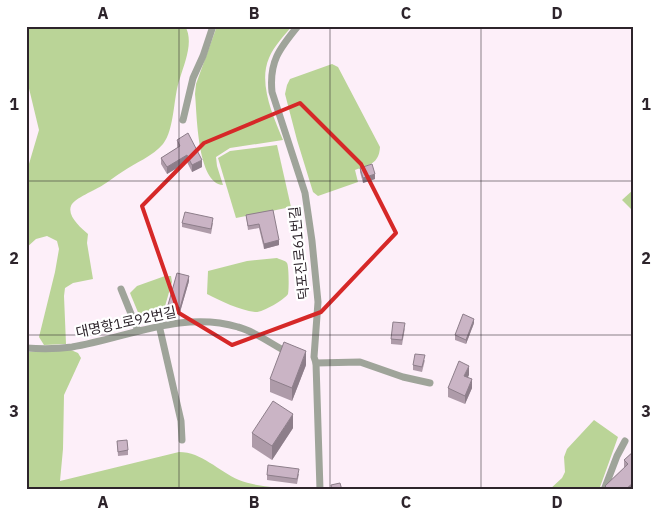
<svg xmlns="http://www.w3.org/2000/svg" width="660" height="516" font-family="'IBM Plex Sans','Noto Sans KR',sans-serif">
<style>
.green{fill:#bad497}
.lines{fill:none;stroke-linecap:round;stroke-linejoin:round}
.service{stroke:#9fa49a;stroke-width:7}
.wall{fill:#ae9ba9}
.shaded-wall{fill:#8d7e8a}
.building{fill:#cab4c5;stroke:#8d7e8a}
.marked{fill:none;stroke:#d62828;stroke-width:4;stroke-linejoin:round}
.grid{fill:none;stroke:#2d242b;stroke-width:1;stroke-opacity:0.55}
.labels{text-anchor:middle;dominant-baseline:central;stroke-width:4.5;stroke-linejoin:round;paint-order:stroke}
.street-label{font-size:14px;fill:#2d242b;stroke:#fff}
.neatline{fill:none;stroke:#2d242b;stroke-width:2}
.grid-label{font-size:16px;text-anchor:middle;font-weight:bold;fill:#2d242b}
</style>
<rect width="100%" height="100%" fill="#fdeff9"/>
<g class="green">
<path d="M26,26H185C194,41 185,62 180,78C173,97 175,129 163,144C153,156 135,163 122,172C115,176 110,181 103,185C96,190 74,198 71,206C67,216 81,228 88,234L87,243L93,279L73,283L65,288L64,296L66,344L44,345L39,337L55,272L59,249L57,241L47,236L36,239L26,248V174L39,130L26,76Z"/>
<path d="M217,26H292C284,36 274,46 269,58C258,83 273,116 283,140L230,148L216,157L217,166L223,185C197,184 197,113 195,94L196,84Z"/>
<path d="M332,64L338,67L380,147C379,164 369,165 355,170L358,182L318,196L313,192L297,140L285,94L287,85L290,79Z"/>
<polygon points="277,145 291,207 236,218 218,158 230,151"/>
<polygon points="634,189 634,212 622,200"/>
<path d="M277,258C281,260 285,260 287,263C289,266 289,291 288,294C284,300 262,313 255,312C239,310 221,301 207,294L208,271L247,261Z"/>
<polygon points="165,276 171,276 172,282 161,320 149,323 142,322 130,293 137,286"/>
<path d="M71,350L78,353L81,358L64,395L63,449L60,481L179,452C202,452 218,471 239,480C256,487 278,487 297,490H26V352Z"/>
<polygon points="594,420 618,437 599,490 549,490 562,478 565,472 564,457 567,449"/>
</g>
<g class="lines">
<g class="service">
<path d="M298,26C279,49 269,62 272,92L305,193L312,241L318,302L314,357L316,363L320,490"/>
<polyline points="183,120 193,78 203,56 213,26"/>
<polyline points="121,289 138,331"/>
<polyline points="159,325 181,421 182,440"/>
<path d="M26,348C42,349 57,349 72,347C127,338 182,310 238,327C257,332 272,345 289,353"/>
<polyline points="316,363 360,362 403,377 430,383"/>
<polyline points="604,490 617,456 625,441"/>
</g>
</g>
<g class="wall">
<polygon points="177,140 202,167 192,172 187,162 167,174 161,164 161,158 177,148"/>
<polygon points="360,168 375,179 363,183 360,172"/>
<polygon points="273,210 279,245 264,249 259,228 248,230 246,215"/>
<polygon points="182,223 213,223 211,234 182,227"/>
<polygon points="189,281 180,312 168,309 168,305"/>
<polygon points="474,323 466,344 455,340 455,335"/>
<polygon points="405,328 402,345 391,344 391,339"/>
<polygon points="425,360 422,372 413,370 413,365"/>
<polygon points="306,365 292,401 270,392 270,379"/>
<polygon points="469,375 468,377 472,388 465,404 448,397 448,388"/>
<polygon points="293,428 272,460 252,447 252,433"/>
<polygon points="117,441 128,450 128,455 118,456"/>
<polygon points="634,451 634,490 605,490 605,486 624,468 624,460"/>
<polygon points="299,474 297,484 267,480 267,475"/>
</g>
<g class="shaded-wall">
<polygon points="187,155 187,162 167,174 167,167"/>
<polygon points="202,160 202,167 192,172 192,165"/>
<polygon points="375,174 375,179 363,183 363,178"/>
<polygon points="279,240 279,245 264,249 264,244"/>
<polygon points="189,276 189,281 180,312 180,308"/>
<polygon points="474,319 474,323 466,344 466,340"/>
<polygon points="306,351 306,365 292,401 292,388"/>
<polygon points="469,366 469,375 464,384 464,376"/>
<polygon points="472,379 472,388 465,404 465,396"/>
<polygon points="293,414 293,428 272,460 272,446"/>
<polygon points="634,482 634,490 625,490"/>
</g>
<g class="building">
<polygon points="188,133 202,160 192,165 187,155 167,167 161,158 180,146 177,140"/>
<polygon points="372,164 375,174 363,178 360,168"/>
<polygon points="273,210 279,240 264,244 259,224 248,226 246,215"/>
<polygon points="185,212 213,218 211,229 182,223"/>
<polygon points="177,273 189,276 180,308 168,305"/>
<polygon points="463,314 474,319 466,340 455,335"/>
<polygon points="393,322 405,323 402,340 391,339"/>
<polygon points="284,342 306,351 292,388 270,379"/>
<polygon points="415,354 425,355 422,367 413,365"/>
<polygon points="459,361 469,366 464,376 472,379 465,396 448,388"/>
<polygon points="273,401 293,414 272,446 252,433"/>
<polygon points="127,440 128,450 118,452 117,441"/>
<polygon points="634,451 634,482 625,490 609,490 605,486 628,464 624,460"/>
<polygon points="268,465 299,469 297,479 267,475"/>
<polygon points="340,483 342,490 332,490 331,485"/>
</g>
<path class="marked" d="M300,103L361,164L396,233L321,312L232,345L179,313L142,206L204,143Z"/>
<path class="grid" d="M179,26V490M330,26V490M481,26V490M26,181H634M26,335H634"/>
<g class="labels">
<g class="street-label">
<text transform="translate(299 253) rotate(-96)">덕포진로61번길</text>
<text transform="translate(126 322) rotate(-12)">대명항1로92번길</text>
</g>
</g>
<rect width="660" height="516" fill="none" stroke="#ffffff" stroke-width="55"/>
<rect x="28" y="28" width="604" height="460" class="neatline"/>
<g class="grid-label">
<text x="103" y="19">A</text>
<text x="254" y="19">B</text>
<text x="406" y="19">C</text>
<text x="557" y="19">D</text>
<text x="14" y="110">1</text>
<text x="646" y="110">1</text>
<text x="14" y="264">2</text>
<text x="646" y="264">2</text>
<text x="14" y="417">3</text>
<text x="646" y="417">3</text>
<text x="103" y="508">A</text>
<text x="254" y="508">B</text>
<text x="406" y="508">C</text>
<text x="557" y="508">D</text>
</g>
</svg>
